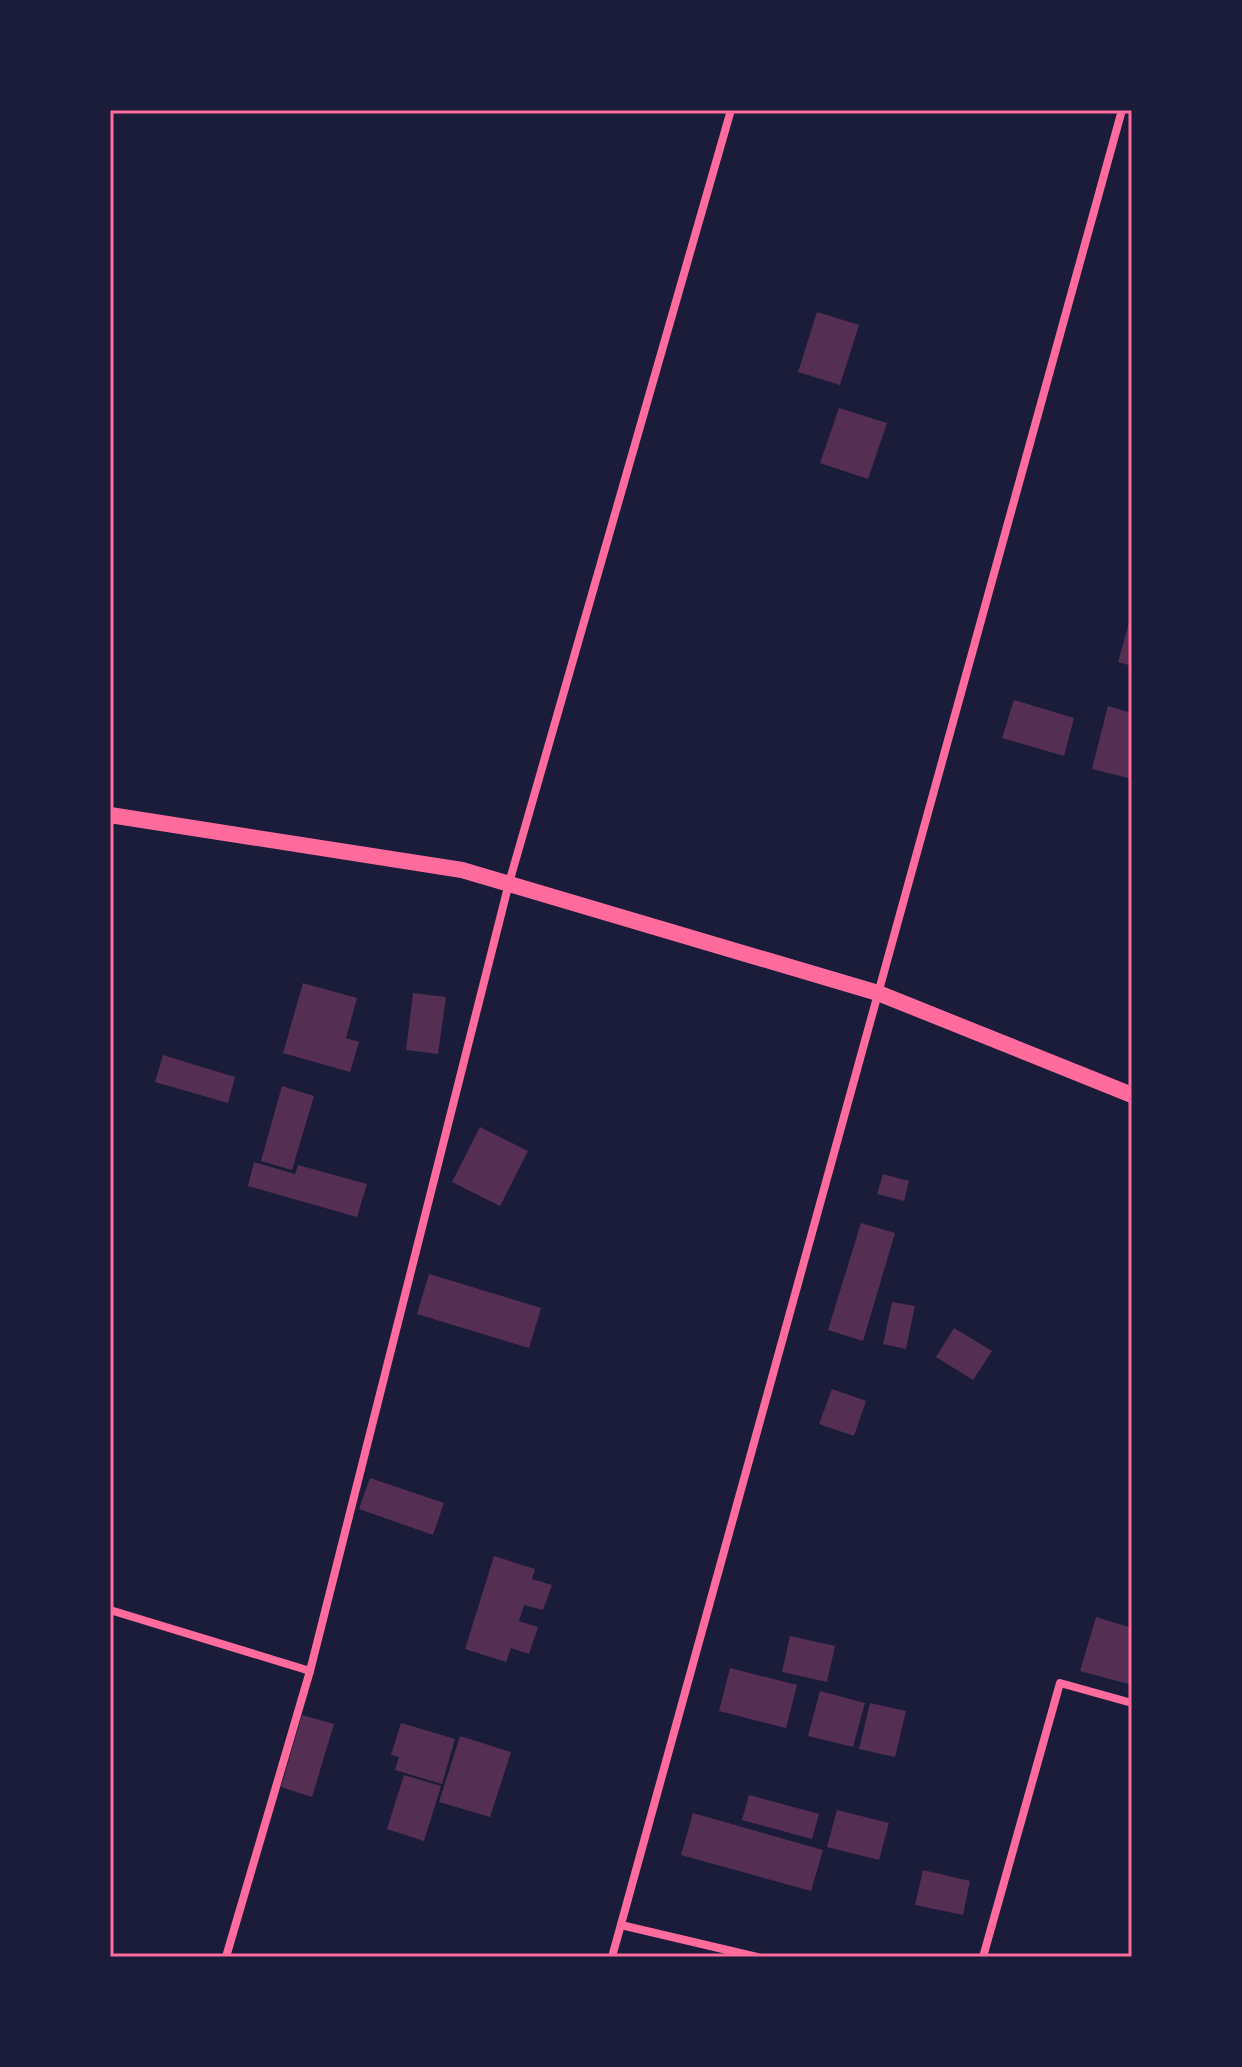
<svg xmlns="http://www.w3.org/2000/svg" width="1242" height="2067" font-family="Karla,sans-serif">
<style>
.building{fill:#542f53}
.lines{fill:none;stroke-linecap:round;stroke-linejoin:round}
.minor{stroke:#ff6b9d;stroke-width:8}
.secondary{stroke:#ff6b9d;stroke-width:16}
.neatline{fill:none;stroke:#ff6b9d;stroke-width:3}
</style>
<rect width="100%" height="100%" fill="#1b1b3a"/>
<g class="building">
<polygon points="817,312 859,325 840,385 798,372"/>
<polygon points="839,408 887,423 868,479 820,463"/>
<polygon points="1131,616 1132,616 1132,666 1118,662"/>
<polygon points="1014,700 1074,718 1064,756 1002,738"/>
<polygon points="1108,706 1132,713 1132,779 1092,769"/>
<polygon points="303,983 357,998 346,1038 359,1042 350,1072 283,1053"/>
<polygon points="413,993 446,997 438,1054 406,1050"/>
<polygon points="163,1055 235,1077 228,1103 155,1082"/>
<polygon points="282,1086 314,1096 292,1170 261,1161"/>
<polygon points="480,1127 528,1151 500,1206 452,1182"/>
<polygon points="254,1162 295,1174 298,1165 367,1184 357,1217 248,1186"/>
<polygon points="883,1174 909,1181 904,1201 877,1194"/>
<polygon points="861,1223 895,1233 863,1341 828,1330"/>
<polygon points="429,1274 541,1308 529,1348 417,1314"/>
<polygon points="892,1302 915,1306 906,1349 883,1344"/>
<polygon points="954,1328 992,1351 973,1380 936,1357"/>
<polygon points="832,1389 866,1401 854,1436 819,1424"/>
<polygon points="370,1478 444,1503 433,1535 359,1509"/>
<polygon points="494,1556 535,1569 532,1579 552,1585 543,1610 524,1605 519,1621 538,1627 529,1654 511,1648 506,1662 465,1649"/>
<polygon points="1096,1617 1132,1628 1132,1685 1080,1671"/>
<polygon points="790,1636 835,1646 827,1682 782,1672"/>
<polygon points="730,1668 797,1685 786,1728 719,1711"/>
<polygon points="820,1691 865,1703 853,1747 808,1736"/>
<polygon points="870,1703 906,1711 895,1757 859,1749"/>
<polygon points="302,1715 334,1724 312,1797 281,1787"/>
<polygon points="401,1723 455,1739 442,1784 395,1770 399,1757 391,1755"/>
<polygon points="460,1736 511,1752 490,1817 439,1802"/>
<polygon points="404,1775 441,1786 424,1841 387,1829"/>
<polygon points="749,1795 819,1814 812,1839 742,1820"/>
<polygon points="837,1810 889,1823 879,1860 827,1847"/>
<polygon points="693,1813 823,1850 811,1891 681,1855"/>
<polygon points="923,1870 970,1881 963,1915 915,1905"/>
</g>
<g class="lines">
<g class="minor">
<polyline points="110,1610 310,1671"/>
<polyline points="621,1925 757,1957"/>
<polyline points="226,1957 310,1671 509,883 731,110"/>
<polyline points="612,1957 1122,110"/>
<polyline points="983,1957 1060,1683 1132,1703"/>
</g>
<polyline class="secondary" points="110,815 462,870 878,993 1132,1095"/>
</g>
<rect width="1242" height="2067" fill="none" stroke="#1b1b3a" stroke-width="224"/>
<rect x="112" y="112" width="1018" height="1843" class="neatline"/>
</svg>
